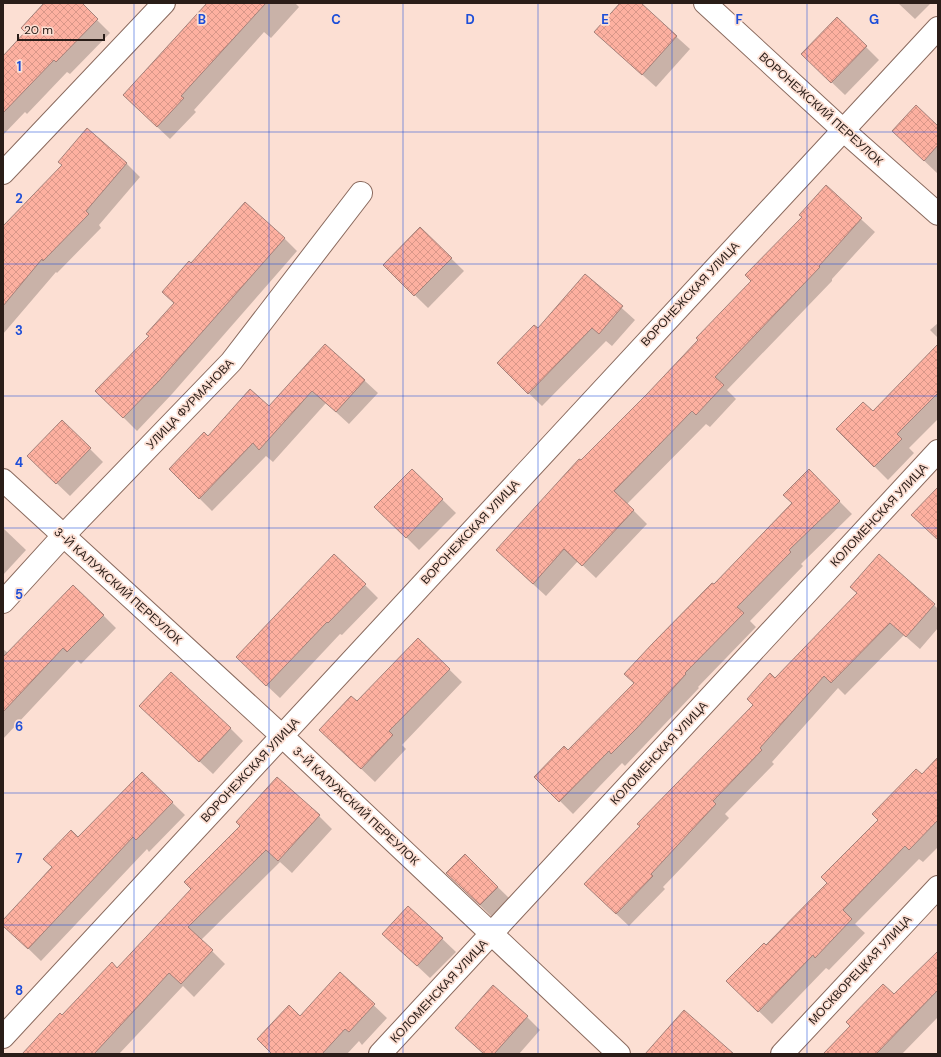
<svg xmlns="http://www.w3.org/2000/svg" width="941" height="1057" font-family="'DM Sans',sans-serif">
<style>
.shadow{fill:#0003}
.building{fill:url(#building-cross-hatch);stroke:#a4817a}
.lines{fill:none;stroke-linecap:round;stroke-linejoin:round}
.minor-casing{stroke:#8a6a5e;stroke-width:24}
.minor{stroke:#fff;stroke-width:22}
.grid{fill:none;stroke:#1d4ed8;stroke-width:1;stroke-opacity:0.55}
.labels{text-anchor:middle;dominant-baseline:central;stroke-width:3.5;stroke-linejoin:round;paint-order:stroke}
.street-label{font-size:12px;fill:#2a1d18;stroke:#fcdfd3}
.grid-label{font-size:13px;text-anchor:middle;font-weight:bold;fill:#1d4ed8;stroke:#fcdfd3;stroke-width:3.5;stroke-linejoin:round;paint-order:stroke}
</style>
<defs>
<pattern id="building-cross-hatch" width="8" height="8" patternUnits="userSpaceOnUse"><rect width="8" height="8" fill="#fdb0a0"/><path d="M0 0l8 8M0 8l8-8" fill="none" stroke="#d99789"/></pattern>
</defs>
<rect width="100%" height="100%" fill="#fcdfd3"/>
<g class="shadow">
<polygon points="46,3 80,3 110,33 70,74 67,72 27,114 25,112 3,135 3,57 27,32"/>
<polygon points="208,3 295,3 299,7 271,38 264,32 194,110 196,112 170,139 137,108"/>
<polygon points="622,3 639,3 690,49 656,87 609,45"/>
<polygon points="898,3 931,3 915,19"/>
<polygon points="837,18 879,60 845,95 802,54"/>
<polygon points="938,127 938,172 937,173 893,131"/>
<polygon points="87,130 127,164 140,177 99,225 101,228 57,273 56,272 3,334 3,227 63,165"/>
<polygon points="826,187 875,232 832,279 832,281 727,390 736,399 710,427 706,424 627,504 647,524 596,578 578,561 546,596 510,563 581,462 648,394 752,281"/>
<polygon points="420,228 464,271 428,308 384,265"/>
<polygon points="284,238 297,251 172,394 137,431 97,391 150,336 174,303 163,292 191,264"/>
<polygon points="585,275 635,320 612,346 606,341 542,406 511,376 538,330"/>
<polygon points="938,323 938,338 930,330"/>
<polygon points="326,345 378,393 349,424 326,403 273,462 266,456 212,511 170,469 208,437 269,407"/>
<polygon points="938,345 938,419 909,448 914,453 888,480 837,429 873,412"/>
<polygon points="62,421 103,462 70,496 28,456"/>
<polygon points="412,470 456,513 419,550 376,507"/>
<polygon points="809,471 852,514 801,564 803,566 750,621 756,627 698,687 699,688 625,766 622,763 573,814 536,777 568,752 635,684 625,674 794,503"/>
<polygon points="3,528 26,550 3,575"/>
<polygon points="365,585 378,598 342,635 340,634 280,698 250,670"/>
<polygon points="858,594 934,605 938,609 938,628 920,649 904,635 845,695 838,688 772,762 774,764 725,814 729,818 663,887 665,889 629,926 598,897 641,826 754,705 775,680"/>
<polygon points="103,615 116,628 81,664 77,660 3,739 3,649 8,653"/>
<polygon points="418,639 462,682 402,745 406,749 375,782 334,743 357,703"/>
<polygon points="140,706 230,728 243,741 213,774"/>
<polygon points="938,758 938,847 923,862 919,859 855,924 865,933 829,970 826,968 772,1024 741,994 766,947 828,883"/>
<polygon points="142,773 185,815 149,852 147,849 41,961 3,924 3,921 78,838"/>
<polygon points="319,816 332,829 292,873 280,862 201,940 225,964 194,997 183,986 119,1054 36,1054 62,1016 117,969 192,889"/>
<polygon points="465,855 511,900 493,918 460,886"/>
<polygon points="409,907 456,952 430,978 397,947"/>
<polygon points="938,952 938,1017 902,1054 824,1054 894,996"/>
<polygon points="340,973 387,1018 362,1045 359,1041 347,1054 273,1054 300,1017"/>
<polygon points="527,1017 540,1030 519,1054 484,1054 456,1028"/>
</g>
<g class="building">
<polygon points="44,3 82,3 98,19 56,62 54,60 3,113 3,56 25,32 21,28"/>
<polygon points="207,3 266,3 181,96 184,98 157,127 123,95"/>
<polygon points="620,3 641,3 677,36 642,75 594,32"/>
<polygon points="837,17 867,46 831,83 801,54"/>
<polygon points="916,105 938,126 938,145 924,161 892,131"/>
<polygon points="87,128 127,163 86,211 89,214 43,261 42,259 3,306 3,226 62,165 58,162"/>
<polygon points="826,185 862,218 819,266 820,267 715,377 724,385 696,415 692,411 614,491 634,510 582,566 564,549 533,584 496,550 579,459 581,460 647,394 698,340 696,338 751,281 745,275 802,217 799,215"/>
<polygon points="245,202 285,238 159,381 123,418 95,391 149,336 146,334 174,303 162,292 189,261 191,263"/>
<polygon points="420,227 452,258 414,296 383,265"/>
<polygon points="585,274 623,306 599,334 592,328 528,394 497,363 534,325 538,328"/>
<polygon points="325,344 365,380 336,412 312,391 259,450 253,443 199,499 169,469 204,432 208,436 250,389 269,406"/>
<polygon points="938,344 938,393 897,434 902,439 874,467 836,429 863,402 873,411"/>
<polygon points="62,420 91,448 56,484 27,456"/>
<polygon points="412,469 443,499 406,538 374,507"/>
<polygon points="809,469 840,501 789,550 791,552 737,607 744,613 685,673 686,674 637,728 611,754 609,751 559,802 534,777 564,746 568,750 634,683 624,674 653,643 712,583 714,584 792,503 783,495"/>
<polygon points="938,487 938,540 911,515"/>
<polygon points="334,554 366,584 328,623 327,622 266,686 236,657"/>
<polygon points="879,554 935,604 906,637 890,623 831,683 824,676 760,748 762,750 713,801 716,804 651,874 653,876 616,914 584,884 640,826 637,824 753,705 747,699 770,673 775,678 857,593 850,587"/>
<polygon points="73,585 104,615 67,652 63,648 3,712 3,657"/>
<polygon points="418,638 450,669 389,731 393,735 361,769 319,730 351,696 357,701"/>
<polygon points="171,672 231,728 199,762 139,706"/>
<polygon points="938,757 938,820 909,850 905,846 843,910 852,919 815,958 813,955 758,1012 726,981 764,943 766,945 827,883 821,877 878,820 872,814 916,769 922,774"/>
<polygon points="142,772 173,802 136,840 133,837 28,949 3,926 3,920 52,867 43,859 71,830 78,837"/>
<polygon points="277,777 320,815 278,861 266,850 188,927 213,950 181,984 169,973 94,1054 22,1054 60,1013 62,1015 112,962 117,968 191,889 184,882 240,826 236,822"/>
<polygon points="465,854 498,887 480,905 446,873"/>
<polygon points="408,906 443,938 417,966 382,934"/>
<polygon points="938,951 938,990 876,1054 823,1054 850,1026 846,1022 883,984 894,994"/>
<polygon points="340,972 375,1004 349,1032 345,1029 322,1054 272,1054 257,1039 289,1005 300,1016"/>
<polygon points="493,985 528,1016 494,1054 484,1054 455,1028"/>
<polygon points="684,1010 734,1054 645,1054"/>
</g>
<g class="lines">
<g class="minor-casing">
<g id="minor">
<polyline points="705,3 843,130 938,214"/>
<polyline points="3,173 164,3"/>
<polyline points="3,480 281,735 619,1054"/>
<polyline points="3,602 63,536 231,362 361,193"/>
<polyline points="3,1037 938,28"/>
<polyline points="380,1054 938,451"/>
<polyline points="782,1054 938,887"/>
</g>
</g>
<use href="#minor" class="minor"/>
</g>
<path class="grid" d="M134,3V1054M269,3V1054M403,3V1054M538,3V1054M672,3V1054M807,3V1054M3,132H938M3,264H938M3,396H938M3,528H938M3,661H938M3,793H938M3,925H938"/>
<g class="labels">
<g class="street-label">
<text transform="translate(821 109) rotate(42)">ВОРОНЕЖСКИЙ ПЕРЕУЛОК</text>
<text transform="translate(690 294) rotate(-47)">ВОРОНЕЖСКАЯ УЛИЦА</text>
<text transform="translate(190 404) rotate(-46)">УЛИЦА ФУРМАНОВА</text>
<text transform="translate(879 515) rotate(-47)">КОЛОМЕНСКАЯ УЛИЦА</text>
<text transform="translate(470 532) rotate(-47)">ВОРОНЕЖСКАЯ УЛИЦА</text>
<text transform="translate(118 586) rotate(42)">3-Й КАЛУЖСКИЙ ПЕРЕУЛОК</text>
<text transform="translate(659 753) rotate(-47)">КОЛОМЕНСКАЯ УЛИЦА</text>
<text transform="translate(250 770) rotate(-47)">ВОРОНЕЖСКАЯ УЛИЦА</text>
<text transform="translate(356 806) rotate(43)">3-Й КАЛУЖСКИЙ ПЕРЕУЛОК</text>
<text transform="translate(860 970) rotate(-47)">МОСКВОРЕЦКАЯ УЛИЦА</text>
<text transform="translate(439 991) rotate(-47)">КОЛОМЕНСКАЯ УЛИЦА</text>
</g>
</g>
<g class="grid-label">
<text x="202" y="24">B</text>
<text x="336" y="24">C</text>
<text x="470" y="24">D</text>
<text x="605" y="24">E</text>
<text x="739" y="24">F</text>
<text x="874" y="24">G</text>
<text x="19" y="71">1</text>
<text x="19" y="203">2</text>
<text x="19" y="335">3</text>
<text x="19" y="467">4</text>
<text x="19" y="599">5</text>
<text x="19" y="731">6</text>
<text x="19" y="863">7</text>
<text x="19" y="995">8</text>
</g>
<rect width="941" height="1057" fill="none" stroke="#2a1d18" stroke-width="8"/>
<path d="M18 34v6h86v-6" fill="none" stroke="#2a1d18" stroke-width="2"/>
<text x="24" y="34" font-size="12" fill="#2a1d18" stroke="#fcdfd3" stroke-width="3" paint-order="stroke">20 m</text>
</svg>
